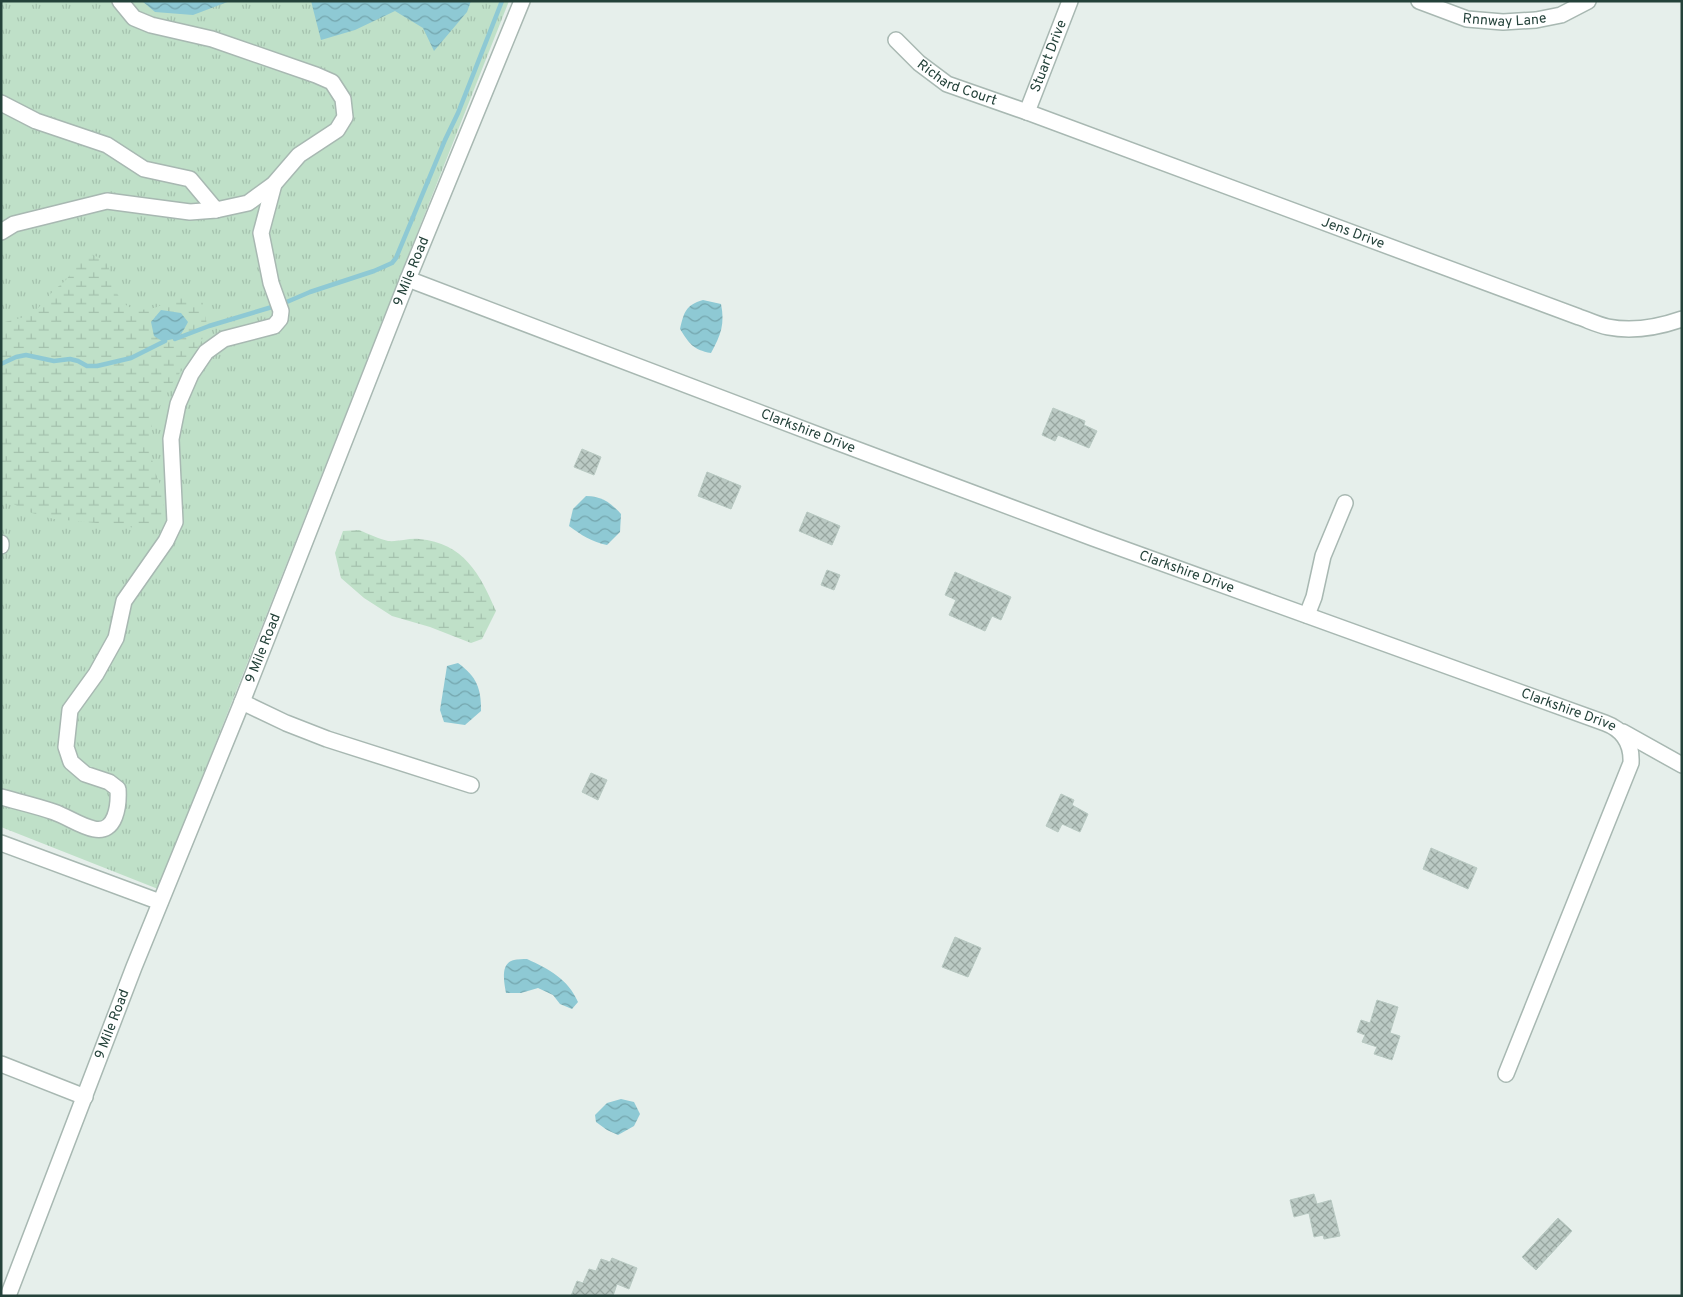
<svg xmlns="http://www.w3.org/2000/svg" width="1683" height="1297" font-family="Overpass,sans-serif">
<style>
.grass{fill:url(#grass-tufts)}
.wetland{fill:url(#wetland-marsh)}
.water{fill:url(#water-waves)}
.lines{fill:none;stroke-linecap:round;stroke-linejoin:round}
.stream{stroke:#8ec9d4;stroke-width:4.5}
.building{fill:url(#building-cross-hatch);stroke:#b8c9c2}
.minor-casing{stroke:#a8b8b2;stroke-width:18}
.minor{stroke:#fff;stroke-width:15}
.labels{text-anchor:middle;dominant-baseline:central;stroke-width:5;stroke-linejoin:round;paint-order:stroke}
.street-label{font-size:14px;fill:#24423a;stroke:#f7fbf9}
</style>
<defs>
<pattern id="grass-tufts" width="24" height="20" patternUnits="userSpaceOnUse" patternTransform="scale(1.25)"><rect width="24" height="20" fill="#bfe0c8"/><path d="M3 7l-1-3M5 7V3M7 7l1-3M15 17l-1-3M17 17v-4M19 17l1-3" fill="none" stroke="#a4c1ad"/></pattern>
<pattern id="wetland-marsh" width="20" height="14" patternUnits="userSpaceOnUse" patternTransform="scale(1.25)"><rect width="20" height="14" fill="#bfe0c8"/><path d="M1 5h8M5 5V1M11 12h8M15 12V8" fill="none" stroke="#a4c1ad"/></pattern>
<pattern id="water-waves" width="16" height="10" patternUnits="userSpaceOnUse" patternTransform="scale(1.25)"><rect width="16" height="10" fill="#8ec9d4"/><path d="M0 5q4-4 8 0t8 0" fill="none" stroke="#74a5ad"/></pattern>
<pattern id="building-cross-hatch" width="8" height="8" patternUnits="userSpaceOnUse" patternTransform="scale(1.25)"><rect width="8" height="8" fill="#bbcac4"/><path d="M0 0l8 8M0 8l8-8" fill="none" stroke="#98a6a0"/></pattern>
</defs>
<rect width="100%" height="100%" fill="#e6efeb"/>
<polygon class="grass" points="1,1 509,1 158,889 1,827"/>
<g class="wetland">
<path d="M93,255L107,261C115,290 119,319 157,307C164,304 171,299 179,297C185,295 195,299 202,299L207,325L202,340L194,354L165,393L152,424L149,443L154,469L163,492L164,511L156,523L141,529L118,525L54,519L32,513L1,498V323L32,315L54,290L65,281L80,263Z"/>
<path d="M359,530C369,534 379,539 388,541C398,542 409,538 419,539C464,543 480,574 496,611L482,639L471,643L430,627L392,616L364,598L341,578L335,553L343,531Z"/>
</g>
<g class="water">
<polygon points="142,1 230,1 193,15 155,12"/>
<polygon points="311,1 471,1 467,12 434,51 423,28 395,11 355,30 321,40"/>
<path d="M703,300L721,304C725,324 721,335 711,353C693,350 689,343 680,329C684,313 685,305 703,300Z"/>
<path d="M161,310L181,313L188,322C180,337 179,339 162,341L154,336L151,322Z"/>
<path d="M586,496C602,496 611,503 621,514L620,532L607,545C592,542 581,535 569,526L573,509Z"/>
<path d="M458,663C477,677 481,688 481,711L465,725L444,722L440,710L447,666Z"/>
<path d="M527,959C549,969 568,979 578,1002L572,1009L560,1004L553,995L538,988L521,993H506C504,982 500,963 514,960C518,959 523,959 527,959Z"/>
<polygon points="621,1099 634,1102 640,1114 634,1126 618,1135 607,1130 596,1122 595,1115 607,1103"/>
</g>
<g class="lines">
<g class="stream">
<polyline points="175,339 209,326 282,304 310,292 374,271 392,263 396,258 445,140 458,113 502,1"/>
<polyline points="1,364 16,357 26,355 54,361 70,359 78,361 87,366 97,366 131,358 165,341"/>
</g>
</g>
<g class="building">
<polygon points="1053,408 1085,421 1084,425 1097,431 1089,448 1058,435 1055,441 1042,435"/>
<polygon points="582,449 601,457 594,475 574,467"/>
<polygon points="707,472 741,486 731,509 698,496"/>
<polygon points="807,512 840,526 832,545 799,531"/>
<polygon points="827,570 840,575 834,590 821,585"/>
<polygon points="955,572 1011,597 1001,620 992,616 985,631 949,615 956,600 945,595"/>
<polygon points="591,773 607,780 598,800 582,792"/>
<polygon points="1061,794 1074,800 1072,805 1088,814 1080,832 1062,824 1058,832 1046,826"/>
<polygon points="1431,848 1477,868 1468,889 1423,869"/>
<polygon points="955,937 981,948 968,977 942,967"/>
<polygon points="1377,1000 1398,1007 1390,1033 1400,1036 1392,1060 1374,1054 1377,1047 1362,1042 1365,1035 1357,1032 1361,1020 1370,1023"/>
<polygon points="1314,1194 1317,1204 1331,1200 1340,1236 1324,1239 1323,1235 1314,1237 1309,1213 1294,1217 1290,1200"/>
<polygon points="1558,1218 1572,1231 1536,1270 1522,1257"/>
<polygon points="612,1258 637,1268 629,1289 617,1284 613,1296 571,1296 577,1281 583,1283 589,1269 596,1271 601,1259 610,1262"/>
</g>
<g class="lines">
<g class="minor-casing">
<g id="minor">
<path id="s1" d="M1419,1L1467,19L1503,22L1536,20L1561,15L1588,1"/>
<path id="s2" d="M896,40L919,63L947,84L1027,112L1579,317C1588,320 1598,325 1608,327C1633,332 1659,327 1682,319"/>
<polyline points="1,103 36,121 107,145 144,169 190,179 216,210 248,203 274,184 299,155 337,130 345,117 343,99 332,82 316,75 212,39 151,25 134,18 120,1"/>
<path id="s3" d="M1027,112L1070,1"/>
<polyline points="1,232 14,224 107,201 190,212 216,210"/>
<path id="s4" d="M408,279L834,441L1093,538L1605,723C1624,730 1632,744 1631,763L1506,1074"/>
<polyline points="1,543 1,546"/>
<polyline points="1307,615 1314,597 1323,556 1345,503"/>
<polyline points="242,702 286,723 327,739 471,785"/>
<polyline points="1623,732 1682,765"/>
<path d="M1,797C19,802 37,806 54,812C68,817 80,826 94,829C116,834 119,805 118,789L109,782L85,774L71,762L66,747L70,710L96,674L116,638L124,601L166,541L175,522L171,439L178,404L191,374L206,352L224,339L274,326L280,319L281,311L271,283L261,233L274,184"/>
<polyline points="1,843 160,902"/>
<polyline points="1,1064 85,1097"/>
<path id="s5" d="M8,1296L134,967L242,702L408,279L522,1"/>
</g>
</g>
<use href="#minor" class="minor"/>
</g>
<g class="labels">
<g class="street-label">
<text stroke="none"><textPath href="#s1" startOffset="89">Rnnway Lane</textPath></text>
<text stroke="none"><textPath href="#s3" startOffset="60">Stuart Drive</textPath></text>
<text stroke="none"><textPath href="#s2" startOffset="76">Richard Court</textPath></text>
<text stroke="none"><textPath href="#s2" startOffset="500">Jens Drive</textPath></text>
<text stroke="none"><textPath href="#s5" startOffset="1101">9 Mile Road</textPath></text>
<text stroke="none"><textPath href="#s4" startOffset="428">Clarkshire Drive</textPath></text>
<text stroke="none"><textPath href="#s4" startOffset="832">Clarkshire Drive</textPath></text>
<text stroke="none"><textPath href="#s5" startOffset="696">9 Mile Road</textPath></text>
<text stroke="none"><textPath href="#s4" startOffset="1238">Clarkshire Drive</textPath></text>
<text stroke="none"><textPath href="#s5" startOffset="291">9 Mile Road</textPath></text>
</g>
</g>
<rect width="1683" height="1297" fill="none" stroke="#24423a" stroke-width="5"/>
</svg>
